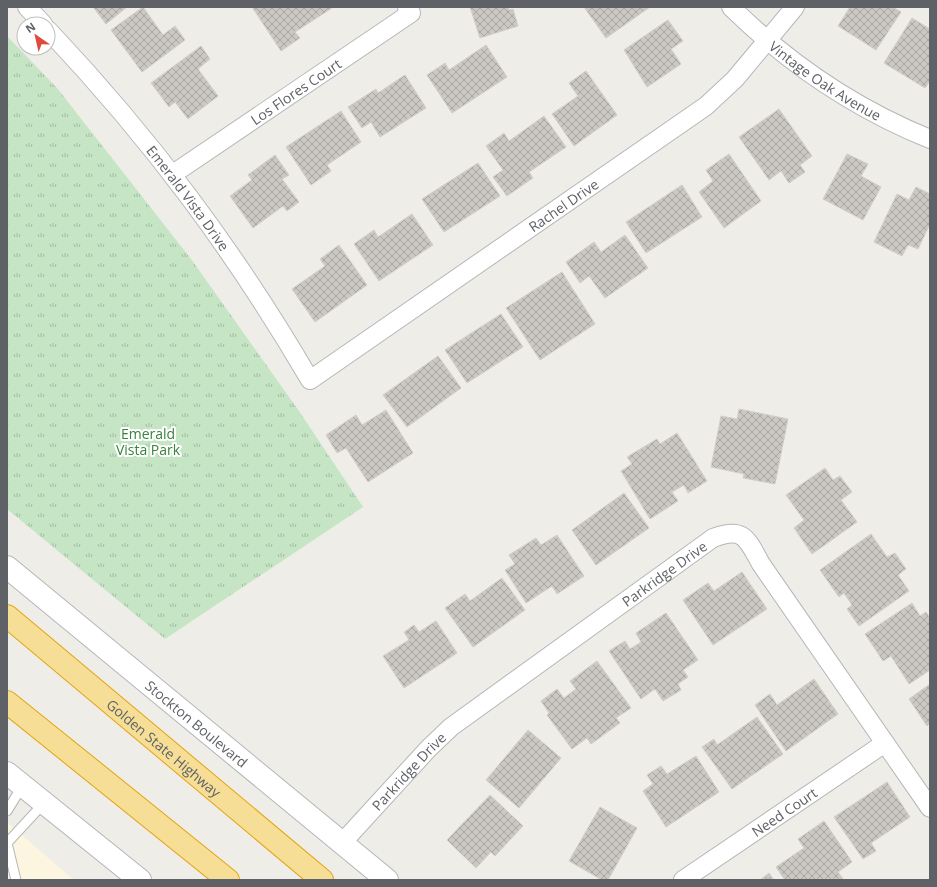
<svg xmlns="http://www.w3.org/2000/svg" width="937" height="887" font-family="'Open Sans',sans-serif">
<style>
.commercial{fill:#fcf5df}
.park{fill:url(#park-tufts)}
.building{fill:url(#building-cross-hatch);stroke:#d4cfc5}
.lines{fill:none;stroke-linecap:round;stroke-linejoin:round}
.lane-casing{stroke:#b4b7ba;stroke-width:11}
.street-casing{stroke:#b4b7ba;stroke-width:20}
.secondary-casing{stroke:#b3b6ba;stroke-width:24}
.highway-casing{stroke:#e6a310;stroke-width:24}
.lane{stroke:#fff;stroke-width:9}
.street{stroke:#fff;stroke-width:18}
.secondary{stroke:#fff;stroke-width:22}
.highway{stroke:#f6de97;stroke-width:22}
.labels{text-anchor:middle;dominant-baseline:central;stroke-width:4;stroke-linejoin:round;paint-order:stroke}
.street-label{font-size:14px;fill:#5e6266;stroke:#fff}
.park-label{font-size:14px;fill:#3b803e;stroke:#fff}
</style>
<defs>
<pattern id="park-tufts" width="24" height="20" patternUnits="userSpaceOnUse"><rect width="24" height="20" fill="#c5e5c5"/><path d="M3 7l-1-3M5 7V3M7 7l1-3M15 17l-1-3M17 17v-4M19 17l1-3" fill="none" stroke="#a3bda4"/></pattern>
<pattern id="building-cross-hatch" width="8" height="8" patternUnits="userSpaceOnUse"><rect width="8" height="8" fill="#cbc8c4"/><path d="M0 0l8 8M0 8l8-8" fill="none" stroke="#a8a6a3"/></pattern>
</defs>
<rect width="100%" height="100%" fill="#efede7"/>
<polygon class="commercial" points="7,822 74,880 7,880"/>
<polygon class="park" points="7,36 57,88 191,259 299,411 363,507 165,639 7,509"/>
<g class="building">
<polygon points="93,7 127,7 106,24"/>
<polygon points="143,7 163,35 175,26 185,40 142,72 111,30"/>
<polygon points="252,7 331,7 332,8 295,32 300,38 281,51"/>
<polygon points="470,7 508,7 509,10 513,9 518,26 480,38"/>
<polygon points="584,7 650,7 606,38"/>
<polygon points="850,7 893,7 901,12 876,50 838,26"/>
<polygon points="912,18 930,29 930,81 925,88 884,63"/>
<polygon points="668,20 683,41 671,49 681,64 647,87 624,50"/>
<polygon points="486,45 507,77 452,113 427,75 445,63 449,70"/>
<polygon points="201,46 210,59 198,69 218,96 188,119 175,102 169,107 151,83"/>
<polygon points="586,71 617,115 574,146 552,114 578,96 569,83"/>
<polygon points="405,75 426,108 380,137 371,122 362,128 348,107 376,89 378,93"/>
<polygon points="779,109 812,156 800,165 805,172 789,183 781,171 769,180 739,137"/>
<polygon points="341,111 361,142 327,165 331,171 311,185 286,147"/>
<polygon points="544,116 566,147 529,172 533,178 507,196 493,177 503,170 486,146 504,133 509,141"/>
<polygon points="729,154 761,201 724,228 699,192 713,181 706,170"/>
<polygon points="847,154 868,164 861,176 881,187 863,220 823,199"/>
<polygon points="275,155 289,175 282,179 299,202 287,211 283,206 253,228 230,196 252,180 248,175"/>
<polygon points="478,163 500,196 444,232 422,199"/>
<polygon points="682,185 702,217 646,253 626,222"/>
<polygon points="916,187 930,194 930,224 918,249 908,245 902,256 874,242 897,194 909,200"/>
<polygon points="412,214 433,245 379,281 354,244 374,230 378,237"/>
<polygon points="625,235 648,268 605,298 589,276 580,283 566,262 594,242 601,252"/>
<polygon points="339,245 367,285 315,322 292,289 325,266 320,259"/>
<polygon points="562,272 595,324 540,360 506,308"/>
<polygon points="501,314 523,347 467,383 445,350"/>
<polygon points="438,356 461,388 407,427 383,395"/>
<polygon points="739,409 788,419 775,484 743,478 744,474 711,467 721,416 737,419"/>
<polygon points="386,410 413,453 368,482 346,448 337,453 326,435 356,415 362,425"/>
<polygon points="677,433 707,481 688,493 684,485 672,492 678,501 650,519 621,471 632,464 627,457 657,439 660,444"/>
<polygon points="825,468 833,480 840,476 852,492 841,500 857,522 812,554 794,528 804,520 786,495"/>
<polygon points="624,493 649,528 596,565 572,530"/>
<polygon points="871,534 887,557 895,553 906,569 898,575 909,591 859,626 847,609 852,605 844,593 839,597 820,570"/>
<polygon points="557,535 584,576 557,594 552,586 526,603 505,570 515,564 509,555 536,538 541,545"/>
<polygon points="742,572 767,609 713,645 683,600 708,583 714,591"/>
<polygon points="502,578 525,610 473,647 445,608 465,594 470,601"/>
<polygon points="912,603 920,616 926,612 930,618 930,670 909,684 891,656 883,661 865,634"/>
<polygon points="666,613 698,660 683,670 688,677 678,684 681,690 663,701 655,689 641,699 609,651 625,641 630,649 641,642 636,633"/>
<polygon points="436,621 457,653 404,688 383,656 409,640 404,632 414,625 419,632"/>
<polygon points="597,661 631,708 616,718 620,723 591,744 587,738 572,749 547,715 549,713 541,701 557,689 564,698 576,689 570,681"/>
<polygon points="814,679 838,714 786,751 755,705 770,694 777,705"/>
<polygon points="930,684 930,723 927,726 909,699"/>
<polygon points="757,717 783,754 732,789 702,747 714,739 717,745"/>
<polygon points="528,730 561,758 519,808 486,780"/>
<polygon points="696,756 719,792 666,827 643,791 653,784 647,775 661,766 667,774"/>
<polygon points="887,782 910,817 871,843 876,851 863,859 834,817"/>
<polygon points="490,795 523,826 495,856 491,852 476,868 447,840"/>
<polygon points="600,807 637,828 608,880 602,880 569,861"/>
<polygon points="824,821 852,862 838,872 843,879 785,880 776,867 804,848 798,839"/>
<polygon points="769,873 774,880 760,880"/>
</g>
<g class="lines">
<g class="lane-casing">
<g id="lane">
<polyline points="7,811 23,785"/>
<polyline points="7,843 44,803"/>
<polyline points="7,843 16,880"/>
</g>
</g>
<g class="street-casing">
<g id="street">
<polyline points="27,7 43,24"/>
<path id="s1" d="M731,7C788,63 856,109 930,139"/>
<path id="s2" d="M48,30C151,139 234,250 310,380L706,106L735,79L795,7"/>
<path id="s3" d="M173,174L411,13L407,7"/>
<path id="s4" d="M342,843L428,749L451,727L713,538C744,526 747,539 761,564L930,808"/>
<path id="s5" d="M683,880L885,743"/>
</g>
</g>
<g class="secondary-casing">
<g id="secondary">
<path id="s6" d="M7,567L387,880"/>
<polyline points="7,773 140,880"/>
</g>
</g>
<g class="highway-casing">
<g id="highway">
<path id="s7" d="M7,616L322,880"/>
<polyline points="7,702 228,880"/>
</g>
</g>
<use href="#lane" class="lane"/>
<use href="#street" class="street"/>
<use href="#secondary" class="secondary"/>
<use href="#highway" class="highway"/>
</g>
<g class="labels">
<g class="street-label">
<text stroke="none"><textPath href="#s1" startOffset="120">Vintage Oak Avenue</textPath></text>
<text stroke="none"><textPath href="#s3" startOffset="148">Los Flores Court</textPath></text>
<text stroke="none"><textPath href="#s2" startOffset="219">Emerald Vista Drive</textPath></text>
<text stroke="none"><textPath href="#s2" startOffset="746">Rachel Drive</textPath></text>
<text stroke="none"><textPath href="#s4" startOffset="422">Parkridge Drive</textPath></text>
<text stroke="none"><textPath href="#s6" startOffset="246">Stockton Boulevard</textPath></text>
<text stroke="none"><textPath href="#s7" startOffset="205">Golden State Highway</textPath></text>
<text stroke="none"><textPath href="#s4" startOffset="98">Parkridge Drive</textPath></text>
<text stroke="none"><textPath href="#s5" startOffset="122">Need Court</textPath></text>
</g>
<g class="park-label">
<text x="148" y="433">Emerald<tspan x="148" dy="16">Vista Park</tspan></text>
</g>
</g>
<rect width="937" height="887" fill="none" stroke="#5e6266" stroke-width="16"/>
<g transform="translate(36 36) rotate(326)"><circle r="19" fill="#ffffff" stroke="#bfc0c2"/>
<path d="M0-3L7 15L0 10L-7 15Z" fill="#de4b3e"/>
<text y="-6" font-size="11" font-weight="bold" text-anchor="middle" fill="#5e6266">N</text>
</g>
</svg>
